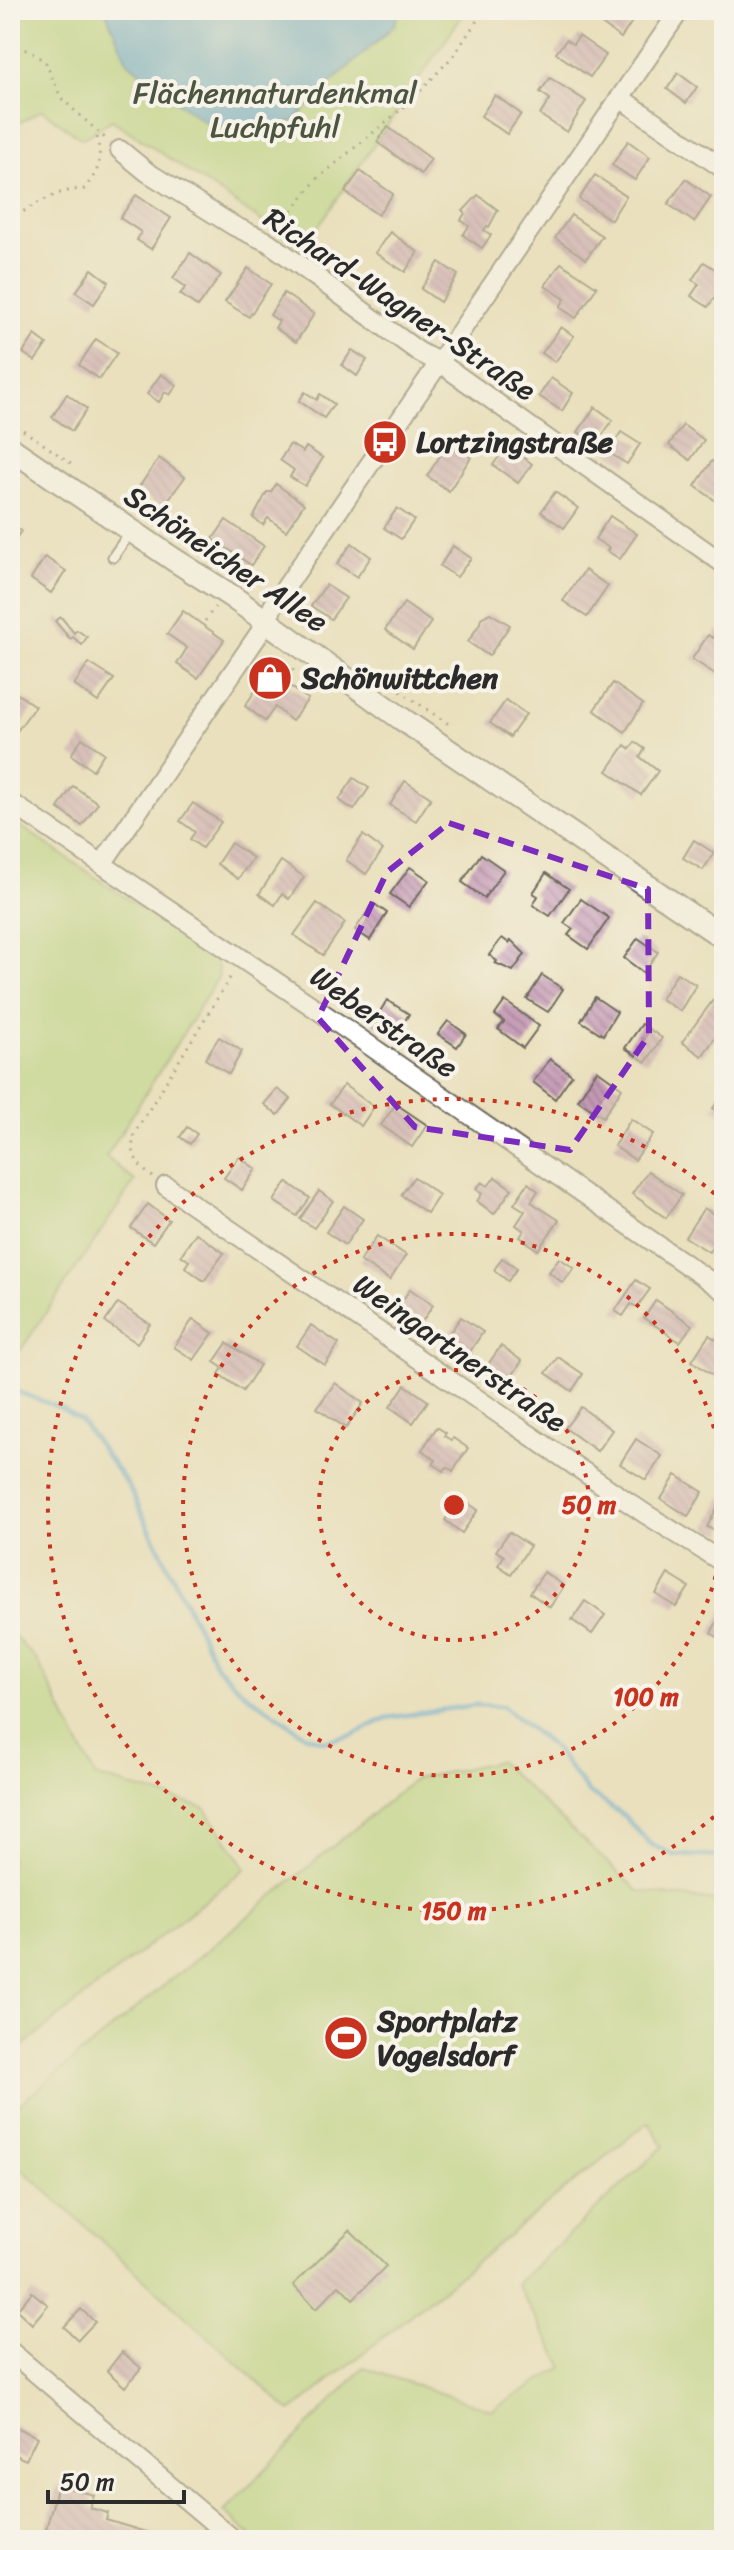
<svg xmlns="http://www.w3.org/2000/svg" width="734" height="2550" font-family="Sriracha,sans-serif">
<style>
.green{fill:#b0d47d;stroke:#6e8054;stroke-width:2}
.water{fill:#5da7d4;stroke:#446980;stroke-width:2}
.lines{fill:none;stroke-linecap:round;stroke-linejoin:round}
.stream{stroke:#5da7d4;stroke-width:5}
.building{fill:url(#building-back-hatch)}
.service-casing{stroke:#6e6a5e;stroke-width:13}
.minor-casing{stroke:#6e6a5e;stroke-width:22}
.tertiary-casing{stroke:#6e6a5e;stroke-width:26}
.path{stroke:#6e6a5e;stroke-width:3;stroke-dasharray:2 6;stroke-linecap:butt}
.service{stroke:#fff;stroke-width:9}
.minor{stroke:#fff;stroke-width:18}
.tertiary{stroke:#fff;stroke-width:22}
.marked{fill:none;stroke:#7b2cbf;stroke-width:6;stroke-dasharray:16 10;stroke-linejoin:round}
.ring{fill:none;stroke:#c8321e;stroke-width:4;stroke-dasharray:4 8}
.labels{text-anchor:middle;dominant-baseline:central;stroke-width:8;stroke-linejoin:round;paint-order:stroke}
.park-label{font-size:30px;fill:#4c5540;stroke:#f7f3e8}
.street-label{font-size:30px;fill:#2b2b2b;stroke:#f7f3e8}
.poi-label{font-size:30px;font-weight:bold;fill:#2b2b2b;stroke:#f7f3e8;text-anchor:start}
.centre{fill:#c8321e;stroke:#f7f3e8;stroke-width:4}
.ring-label{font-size:24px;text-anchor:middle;font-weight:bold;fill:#c8321e;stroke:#f7f3e8;stroke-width:8;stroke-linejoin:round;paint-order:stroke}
</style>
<defs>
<pattern id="building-back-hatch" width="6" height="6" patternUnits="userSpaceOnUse" patternTransform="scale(2)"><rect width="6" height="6" fill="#c499b5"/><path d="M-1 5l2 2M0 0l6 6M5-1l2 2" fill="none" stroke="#9f7d93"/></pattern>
</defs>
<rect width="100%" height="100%" fill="#f7f3e8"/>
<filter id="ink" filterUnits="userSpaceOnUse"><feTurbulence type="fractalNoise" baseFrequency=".0125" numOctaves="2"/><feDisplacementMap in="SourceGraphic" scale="16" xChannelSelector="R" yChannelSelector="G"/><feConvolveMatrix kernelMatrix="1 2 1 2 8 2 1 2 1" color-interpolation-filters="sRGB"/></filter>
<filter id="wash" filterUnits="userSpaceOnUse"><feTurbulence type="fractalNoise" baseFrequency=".006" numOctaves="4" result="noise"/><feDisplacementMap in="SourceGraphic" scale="32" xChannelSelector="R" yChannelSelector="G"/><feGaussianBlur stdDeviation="1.8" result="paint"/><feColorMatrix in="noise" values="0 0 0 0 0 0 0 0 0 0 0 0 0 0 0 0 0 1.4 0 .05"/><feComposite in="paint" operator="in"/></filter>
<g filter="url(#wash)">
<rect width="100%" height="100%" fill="#eae0bd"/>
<g class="green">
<polygon points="10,10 466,10 303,249 112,120 82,139 42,110 10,128"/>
<polygon points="13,821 216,959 219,976 106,1157 135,1181 20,1351 10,1344 10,824"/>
<polygon points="10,1632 37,1660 95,1776 205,1808 246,1868 10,2056"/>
<polygon points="498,1761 638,1891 724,1902 724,2540 256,2540 224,2512 364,2368 492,2410 564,2367 516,2284 664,2146 648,2122 291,2412 10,2158 10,2112 415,1779"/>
</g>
<polygon class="water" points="105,10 401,10 393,27 323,90 294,121 256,129 227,130 202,120 164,93 127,61"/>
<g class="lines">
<polyline class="stream" points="10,1389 61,1408 80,1420 128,1485 217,1667 243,1692 305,1735 324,1741 353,1735 386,1718 475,1705 502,1706 553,1747 588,1792 623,1815 650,1844 674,1855 724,1857"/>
</g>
<g id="blocks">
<g class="building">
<polygon points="597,10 626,10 635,17 621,38 592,17"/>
<polygon points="579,36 606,55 590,77 556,53 566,40 573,44"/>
<polygon points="678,73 697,87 686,103 667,89"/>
<polygon points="550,78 586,101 567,132 540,115 550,99 540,92"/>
<polygon points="495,95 521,114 507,134 481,116"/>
<polygon points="388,127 431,159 421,174 377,142"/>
<polygon points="628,141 650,157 635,180 612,165"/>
<polygon points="360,171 393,194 378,215 345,192"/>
<polygon points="595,175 626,196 611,220 579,199"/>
<polygon points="686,179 711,197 694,222 668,204"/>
<polygon points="136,195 171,218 151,249 137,240 141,232 120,218"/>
<polygon points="478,195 498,210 489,227 487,226 484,230 491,235 482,248 463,235 469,226 461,220 465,213 463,211"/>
<polygon points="571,215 602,236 586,259 555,238"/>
<polygon points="390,232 418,252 405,272 375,253"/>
<polygon points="190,253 221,275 198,307 180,294 186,287 173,278"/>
<polygon points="439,262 458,275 440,302 421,289"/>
<polygon points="704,262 724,275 724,284 708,307 691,296 699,284 692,280"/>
<polygon points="561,263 597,287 576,318 560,307 565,299 545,286"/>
<polygon points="248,268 271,284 249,317 225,302"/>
<polygon points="92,269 109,282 94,304 76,292"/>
<polygon points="284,293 314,314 296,342 275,328 279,321 270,315"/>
<polygon points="561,327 574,336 555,362 542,353"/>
<polygon points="35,335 47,344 35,361 23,353"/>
<polygon points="96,339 117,353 99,379 79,365"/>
<polygon points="352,350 367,360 357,376 342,365"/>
<polygon points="161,374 177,385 170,395 165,392 159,402 147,394"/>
<polygon points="551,378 573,393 562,411 539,396"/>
<polygon points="305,392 317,400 320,394 334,404 324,418 299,401"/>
<polygon points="67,394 87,409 72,431 52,417"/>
<polygon points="595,407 613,420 596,444 578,432"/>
<polygon points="683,425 704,440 690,460 669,445"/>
<polygon points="621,432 640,444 627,464 608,452"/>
<polygon points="449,442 471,457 449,491 427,476"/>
<polygon points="290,444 303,452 306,447 323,458 305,486 290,477 294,470 280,460"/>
<polygon points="507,445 532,464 518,483 493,465"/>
<polygon points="159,458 185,477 162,508 137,490"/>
<polygon points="712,461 724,470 724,490 716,501 695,486"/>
<polygon points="276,484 304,504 286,531 268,518 263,525 253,518 267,492 271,492"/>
<polygon points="555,492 578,508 564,528 541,512"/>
<polygon points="397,508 414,520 401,539 384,528"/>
<polygon points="610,516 637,534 620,559 607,551 609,548 595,539"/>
<polygon points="226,520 264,546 251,565 213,539"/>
<polygon points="10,524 21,531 10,547"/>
<polygon points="352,543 371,557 357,577 337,564"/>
<polygon points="453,546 471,558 457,577 440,566"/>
<polygon points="45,557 66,571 51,593 31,579"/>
<polygon points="585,570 608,586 587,617 563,601"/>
<polygon points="326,585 346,598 331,619 311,606"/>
<polygon points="404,603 431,622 413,649 385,630"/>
<polygon points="183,611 224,640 198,678 177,664 187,648 167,634"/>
<polygon points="490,613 510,625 489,656 468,642 480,623 481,618"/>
<polygon points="61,617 74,633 77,630 87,637 82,645 73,637 70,639 55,621"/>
<polygon points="718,630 724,634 724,680 692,659 708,635 713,638"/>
<polygon points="89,663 114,679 98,702 74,685"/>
<polygon points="271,673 308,699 292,721 275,707 265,721 245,706 266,675"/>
<polygon points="613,683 643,704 625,732 594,710"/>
<polygon points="10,689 35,706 10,741"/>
<polygon points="506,700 526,714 510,737 490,723"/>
<polygon points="82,738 104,753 93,770 71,755"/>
<polygon points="635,742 645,749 640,757 658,771 641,795 607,771 625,745 630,749"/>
<polygon points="354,778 369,788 354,810 339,800"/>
<polygon points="405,781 431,798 416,821 390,805"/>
<polygon points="73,786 98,803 82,826 58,808"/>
<polygon points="193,803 221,822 202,848 190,839 195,832 180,821"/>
<polygon points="363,835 383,850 366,874 346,860"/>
<polygon points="694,840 714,853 703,870 683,858"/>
<polygon points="231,843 253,858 238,879 217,864"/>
<polygon points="481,854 504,870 484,898 462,882"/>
<polygon points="281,861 304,877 289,899 282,894 275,905 259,894"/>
<polygon points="410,867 429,880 409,907 390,894"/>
<polygon points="546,873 569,889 550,916 533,905 538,896 533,893"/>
<polygon points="581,899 609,918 588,949 568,935 573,929 564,923"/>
<polygon points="317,903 345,923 323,955 294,935"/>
<polygon points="373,903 387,913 370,940 355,930"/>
<polygon points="502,938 509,943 511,940 525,954 513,971 495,963 497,961 489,955"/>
<polygon points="638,938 658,952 644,973 624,958"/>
<polygon points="677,973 696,985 680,1011 661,999"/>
<polygon points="542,975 563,989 548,1012 527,999"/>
<polygon points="595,997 617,1012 603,1035 581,1021"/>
<polygon points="714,999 724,1006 724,1026 702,1056 682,1042"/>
<polygon points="387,1000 409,1014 395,1037 373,1023"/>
<polygon points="505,1001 539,1026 523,1048 498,1029 504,1022 495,1015"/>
<polygon points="448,1021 466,1034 457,1047 438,1034"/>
<polygon points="642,1024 662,1038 646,1062 625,1048"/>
<polygon points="219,1037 242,1051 229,1074 205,1059"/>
<polygon points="550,1059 572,1075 555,1099 533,1082"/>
<polygon points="597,1070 622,1088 603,1117 578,1100"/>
<polygon points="344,1085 374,1107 361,1126 330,1104"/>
<polygon points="277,1089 291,1099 278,1115 264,1104"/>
<polygon points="724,1093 724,1116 713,1108"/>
<polygon points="396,1104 427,1125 412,1147 381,1125"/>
<polygon points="631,1119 653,1134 635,1160 614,1146"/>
<polygon points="187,1127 197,1134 190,1144 180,1137"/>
<polygon points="239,1157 256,1169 242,1190 224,1178"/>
<polygon points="648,1171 682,1195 666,1218 632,1194"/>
<polygon points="414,1177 439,1195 427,1213 401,1195"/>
<polygon points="495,1177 512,1189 494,1214 477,1201 482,1194 476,1189 482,1182 488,1186"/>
<polygon points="287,1182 310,1198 297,1216 274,1201"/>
<polygon points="528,1183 538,1191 531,1202 559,1220 538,1250 520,1237 524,1231 516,1225 525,1211 514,1204"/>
<polygon points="319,1191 333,1201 314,1228 300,1219"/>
<polygon points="148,1204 169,1220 153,1243 131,1228"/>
<polygon points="344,1206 363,1219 345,1245 326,1232"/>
<polygon points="704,1208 724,1221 724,1229 709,1252 685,1237"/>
<polygon points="196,1233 224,1253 204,1281 185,1267 189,1261 181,1255"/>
<polygon points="377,1236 406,1255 390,1280 360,1261"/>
<polygon points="502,1258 517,1268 508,1281 494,1270"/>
<polygon points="559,1258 574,1268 563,1283 549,1272"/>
<polygon points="636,1280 650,1289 637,1307 631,1304 623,1316 615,1311"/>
<polygon points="410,1289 433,1305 417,1329 394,1313"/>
<polygon points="656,1300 692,1325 680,1342 644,1318"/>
<polygon points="118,1303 150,1324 137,1343 105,1322"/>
<polygon points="461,1317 483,1332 469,1353 446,1338"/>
<polygon points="193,1319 213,1333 194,1360 174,1347"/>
<polygon points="311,1325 339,1344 325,1365 297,1346"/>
<polygon points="709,1335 724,1345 724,1383 692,1361"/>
<polygon points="227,1343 260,1365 243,1391 219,1374 223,1368 214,1362"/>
<polygon points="501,1346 522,1361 506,1385 484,1370"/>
<polygon points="558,1357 583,1374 572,1391 546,1373"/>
<polygon points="335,1383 363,1403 346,1428 317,1408"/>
<polygon points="405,1385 428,1401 413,1423 390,1407"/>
<polygon points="581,1407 612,1430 597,1451 565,1428"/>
<polygon points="437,1427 446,1433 444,1436 451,1440 453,1438 468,1448 453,1471 447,1467 444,1471 433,1464 436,1460 422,1450"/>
<polygon points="636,1439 662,1456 646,1480 620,1464"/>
<polygon points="676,1475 703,1492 688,1516 661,1499"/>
<polygon points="724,1494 724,1535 707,1527"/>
<polygon points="461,1498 478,1510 462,1533 445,1520"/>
<polygon points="509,1532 530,1546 511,1574 498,1565 504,1556 496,1551"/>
<polygon points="544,1572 564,1586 550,1607 530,1593"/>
<polygon points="668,1574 689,1587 676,1607 656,1594"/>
<polygon points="585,1601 605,1615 592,1634 572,1620"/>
<polygon points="724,1609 724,1641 711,1633"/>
<polygon points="350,2230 386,2266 353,2299 339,2285 316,2309 293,2285"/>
<polygon points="32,2292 48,2305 32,2324 17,2310"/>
<polygon points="81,2309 95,2322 78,2340 64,2327"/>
<polygon points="122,2352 141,2368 125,2387 107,2371"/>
<polygon points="12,2425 37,2437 26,2460 10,2453 10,2431"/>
<polygon points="58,2485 94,2495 90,2508 108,2513 106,2520 172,2540 91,2540 92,2534 84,2531 82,2540 43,2540"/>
</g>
</g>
</g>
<g filter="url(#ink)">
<use href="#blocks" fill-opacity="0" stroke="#6e6a5e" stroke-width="2"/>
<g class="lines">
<g class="service-casing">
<polyline id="service" points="113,557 131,531"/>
</g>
<g class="minor-casing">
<g id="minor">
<polyline points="620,98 724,169"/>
<polyline points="120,150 147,172 234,226 268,242 419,352 440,363 724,564"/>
<polyline points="10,802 343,1027 724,1291"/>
<polyline points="102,864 267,622 273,606 680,10"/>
<polyline points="166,1186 644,1513 724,1563"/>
<polyline points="10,2351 234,2540"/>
</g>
</g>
<g class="tertiary-casing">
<polyline id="tertiary" points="10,448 173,559 231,596 402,719 724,938"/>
</g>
<g class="path">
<polyline points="10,44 32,52 46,63 61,98 106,139"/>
<path d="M10,220C32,206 57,189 84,189C103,166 101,160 96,131"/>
<polyline points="277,229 317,179 410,102 454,55 484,10"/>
<polyline points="10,421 75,466"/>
<polyline points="205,621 215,607"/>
<polyline points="288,677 296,665"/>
<polyline points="400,691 450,725"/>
<path d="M153,1177C137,1166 130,1154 134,1134L233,973"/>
</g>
<use href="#service" class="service"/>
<use href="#minor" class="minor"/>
<use href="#tertiary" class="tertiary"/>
</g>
</g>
<path d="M0 0H734V2550H0ZM449,823L648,889L649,1035L570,1150L415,1127L318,1018L387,872Z" fill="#eae0bd" fill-opacity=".55" fill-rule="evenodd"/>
<path class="marked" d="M449,823L648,889L649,1035L570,1150L415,1127L318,1018L387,872Z"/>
<g class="ring">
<circle cx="454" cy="1505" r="135"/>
<path d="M724 1529A271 271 0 1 1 724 1481"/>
<path d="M723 1809A406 406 0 1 1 723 1201"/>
</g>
<defs>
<g id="bus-disc" transform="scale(2.3)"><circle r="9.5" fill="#c8321e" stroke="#f7f3e8"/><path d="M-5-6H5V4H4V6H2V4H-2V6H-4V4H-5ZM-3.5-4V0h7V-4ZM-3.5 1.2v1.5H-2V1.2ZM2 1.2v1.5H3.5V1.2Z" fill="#fff"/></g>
<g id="shop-disc" transform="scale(2.3)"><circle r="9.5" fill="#c8321e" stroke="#f7f3e8"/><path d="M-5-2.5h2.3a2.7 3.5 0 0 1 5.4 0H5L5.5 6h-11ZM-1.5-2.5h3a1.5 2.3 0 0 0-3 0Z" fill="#fff"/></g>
<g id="stadium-disc" transform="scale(2.3)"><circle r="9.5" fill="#c8321e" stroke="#f7f3e8"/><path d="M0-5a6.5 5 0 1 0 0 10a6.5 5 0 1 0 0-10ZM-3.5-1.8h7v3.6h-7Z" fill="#fff"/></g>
</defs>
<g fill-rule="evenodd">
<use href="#bus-disc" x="385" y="442"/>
<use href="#shop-disc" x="270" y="678"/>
<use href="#stadium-disc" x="346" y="2038"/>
</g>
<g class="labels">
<g class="park-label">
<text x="275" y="93">Flächennaturdenkmal<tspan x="275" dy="34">Luchpfuhl</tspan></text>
</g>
<g class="street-label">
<text transform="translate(400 304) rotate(34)">Richard-Wagner-Straße</text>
<text transform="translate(226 559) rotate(34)">Schöneicher Allee</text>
<text transform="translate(384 1022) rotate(35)">Weberstraße</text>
<text transform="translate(460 1353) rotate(35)">Weingartnerstraße</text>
</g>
<g class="poi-label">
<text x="416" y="442">Lortzingstraße</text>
<text x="301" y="678">Schönwittchen</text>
<text x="377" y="2021">Sportplatz<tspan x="377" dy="34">Vogelsdorf</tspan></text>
</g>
</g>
<circle cx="454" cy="1505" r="12" class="centre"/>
<g class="ring-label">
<text x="589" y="1513">50 m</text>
<text x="646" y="1705">100 m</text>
<text x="454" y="1919">150 m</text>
</g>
<rect width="734" height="2550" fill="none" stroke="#f7f3e8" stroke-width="40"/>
<path d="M48 2490v12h136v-12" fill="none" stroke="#2b2b2b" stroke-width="4"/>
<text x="60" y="2490" font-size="24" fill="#2b2b2b" stroke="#f7f3e8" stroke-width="6" paint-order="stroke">50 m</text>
</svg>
